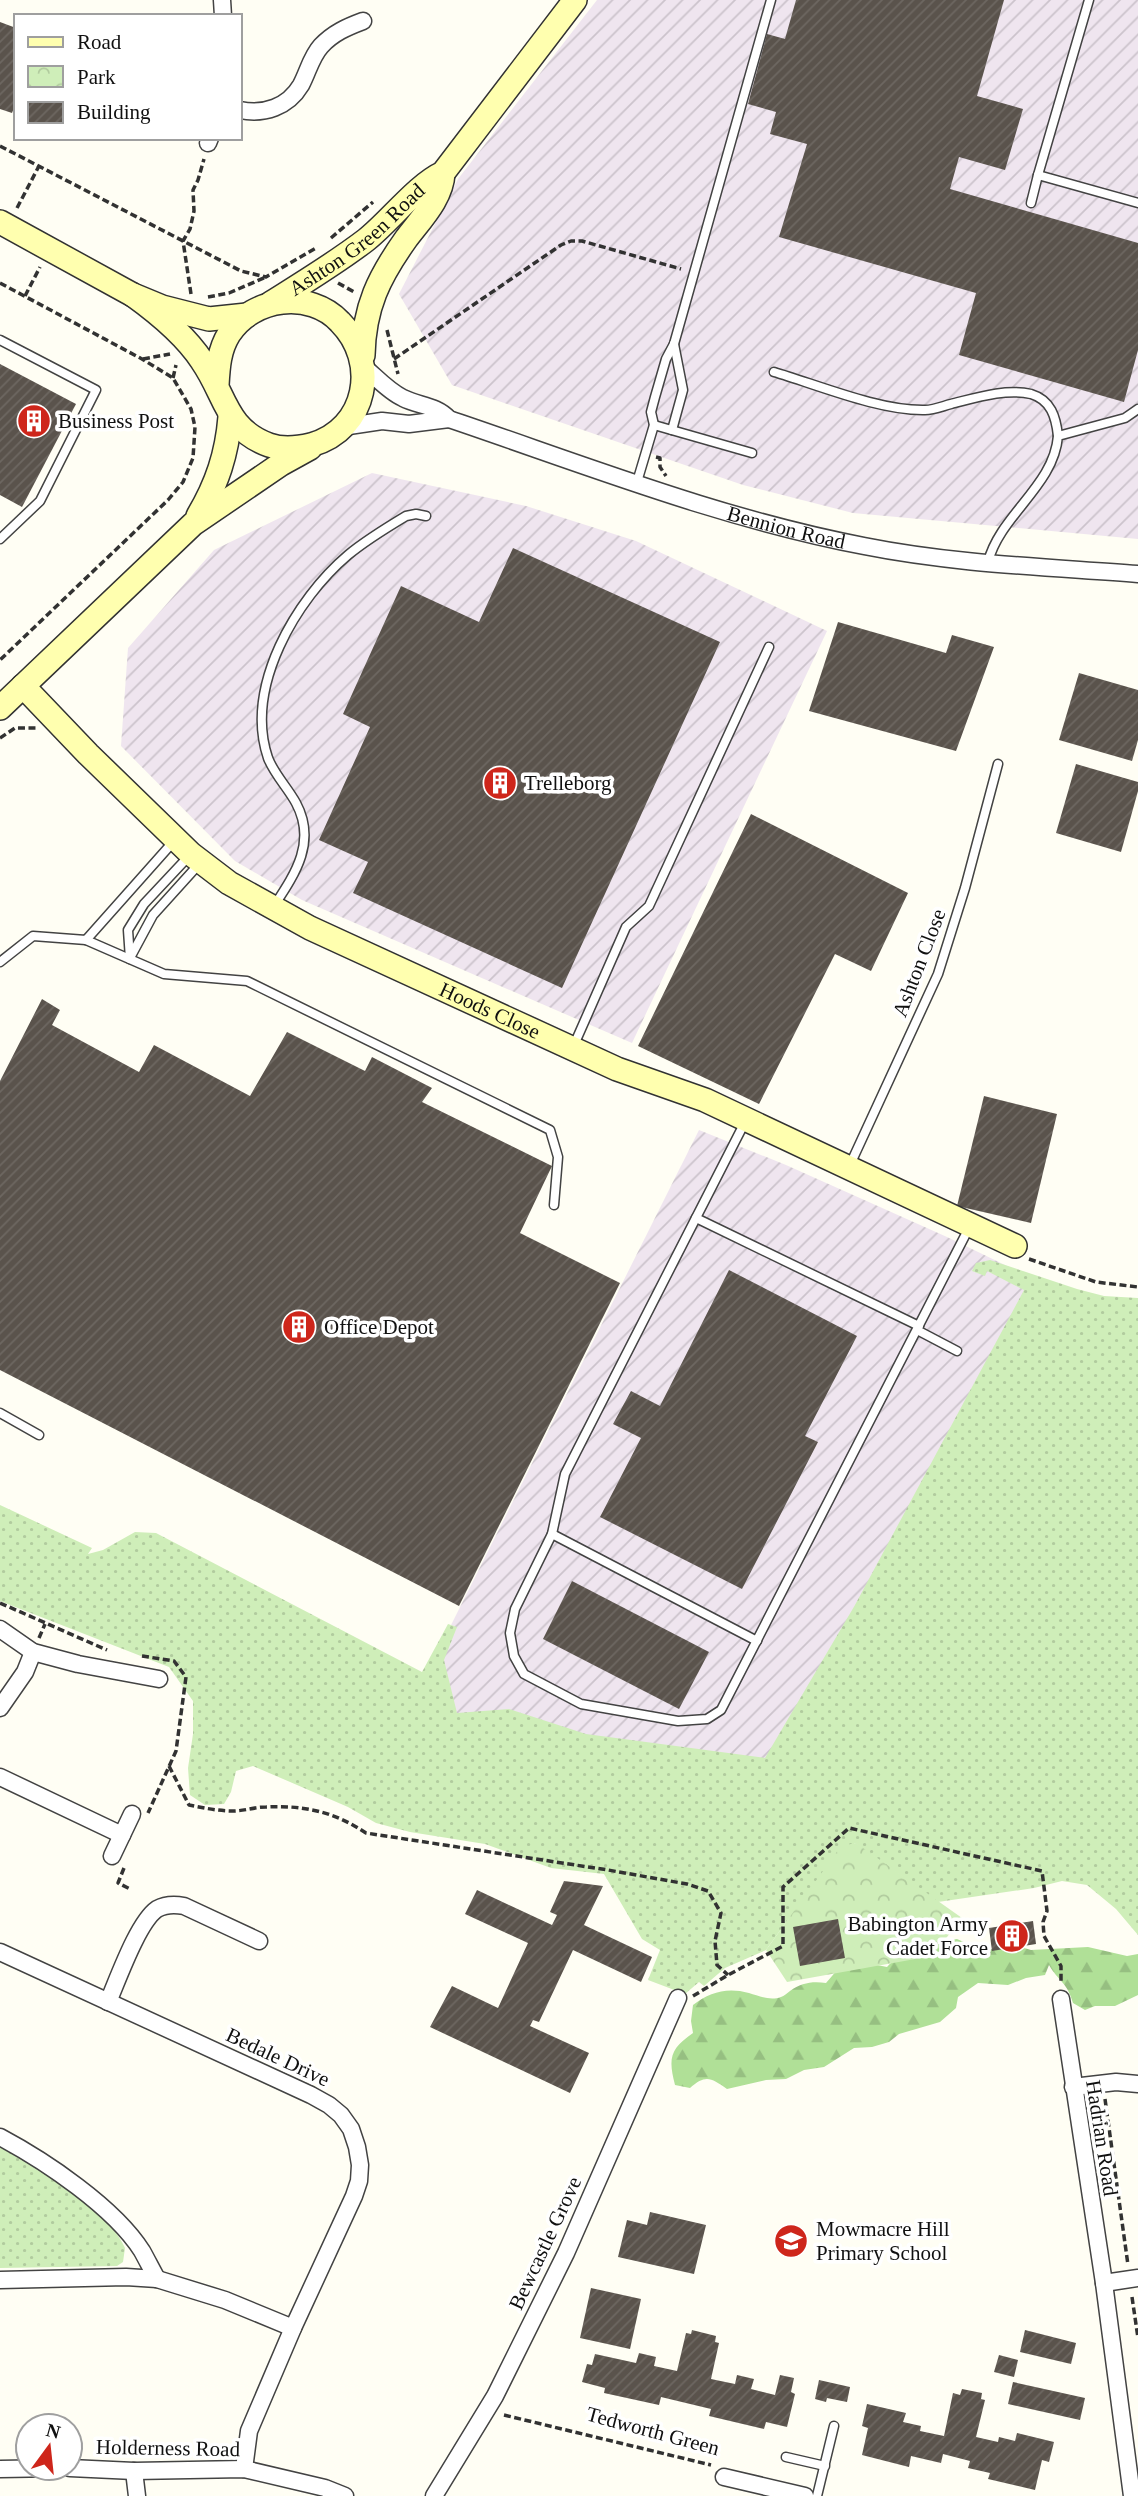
<svg xmlns="http://www.w3.org/2000/svg" width="1138" height="2496" font-family="'Times New Roman',serif">
<style>
.industrial{fill:url(#industrial-furrows)}
.grass{fill:url(#grass-dots)}
.forest{fill:url(#forest-firs)}
.park{fill:url(#park-crowns)}
.building{fill:url(#building-hatch)}
.lines{fill:none;stroke-linecap:round;stroke-linejoin:round}
.lane-casing{stroke:#434343;stroke-width:11}
.street-casing{stroke:#434343;stroke-width:19}
.secondary-casing{stroke:#323232;stroke-width:26}
.path{stroke:#323232;stroke-width:3.5;stroke-dasharray:7 3.5;stroke-linecap:butt}
.lane{stroke:#fff;stroke-width:8}
.street{stroke:#fff;stroke-width:16}
.secondary{stroke:#ffffaf;stroke-width:23}
.labels{text-anchor:middle;dominant-baseline:central;stroke-width:7;stroke-linejoin:round;paint-order:stroke}
.street-label{font-size:21px;fill:#101010;stroke:#fff}
.poi-label{font-size:21px;fill:#101010;stroke:#fff;text-anchor:start}
</style>
<defs>
<pattern id="industrial-furrows" width="10" height="10" patternUnits="userSpaceOnUse" patternTransform="scale(1.75)"><rect width="10" height="10" fill="#efe5ef"/><path d="M-1 1l2-2M0 10L10 0M9 11l2-2" fill="none" stroke="#ccc3cc"/></pattern>
<pattern id="grass-dots" width="8" height="8" patternUnits="userSpaceOnUse" patternTransform="scale(1.75)"><rect width="8" height="8" fill="#cfeeb9"/><path d="M2 2h.1M6 6h.1" fill="none" stroke="#b1cb9e" stroke-width="1.8" stroke-linecap="round"/></pattern>
<pattern id="forest-firs" width="22" height="20" patternUnits="userSpaceOnUse" patternTransform="scale(1.75)"><rect width="22" height="20" fill="#b0e097"/><path d="M5 1l3.5 6h-7zM16 11l3.5 6h-7z" fill="#96bf81"/></pattern>
<pattern id="park-crowns" width="20" height="18" patternUnits="userSpaceOnUse" patternTransform="scale(1.75)"><rect width="20" height="18" fill="#cfeeb9"/><path d="M2 6a3 3 0 1 1 6 0M12 15a3 3 0 1 1 6 0" fill="none" stroke="#b1cb9e"/></pattern>
<pattern id="building-hatch" width="6" height="6" patternUnits="userSpaceOnUse" patternTransform="scale(1.75)"><rect width="6" height="6" fill="#5a534c"/><path d="M-1 1l2-2M0 6l6-6M5 7l2-2" fill="none" stroke="#6d6761"/></pattern>
</defs>
<rect width="100%" height="100%" fill="#fffef4"/>
<g class="industrial">
<polygon points="597,0 1138,0 1138,539 853,513 743,485 452,385 399,294 458,179"/>
<polygon points="372,473 526,506 636,541 827,631 632,1043 302,900 235,861 121,746 128,648 214,550"/>
<polygon points="699,1130 786,1165 947,1237 1032,1278 748,1823 412,1703"/>
</g>
<g class="grass">
<polygon points="990,1260 1077,1289 1104,1296 1138,1298 1138,1935 1116,1909 1087,1885 1062,1881 1034,1888 938,1902 855,1843 787,1921 766,1950 725,1968 704,1986 699,1982 685,1994 648,1980 660,1950 642,1939 604,1874 551,1868 485,1844 410,1832 376,1823 348,1807 253,1766 236,1771 231,1792 224,1804 205,1805 190,1795 188,1768 193,1734 193,1701 169,1667 0,1601 0,1505 92,1548 88,1554 103,1550 135,1532 156,1533 422,1672 448,1624 457,1627 444,1660 457,1713 509,1709 586,1734 765,1758 855,1605 1024,1290 987,1271 985,1276 972,1271 976,1263"/>
<path d="M0,2144C35,2167 109,2209 125,2248L123,2262L117,2266L0,2268Z"/>
</g>
<path class="forest" d="M957,1939L973,1946L981,1954L994,1948L1014,1945L1031,1950L1088,1947L1127,1956L1138,1954V1995L1115,2006H1095L1085,2010L1073,2003C1067,1982 1059,1982 1049,1965L1045,1975L1026,1978L1008,1985L978,1983L958,1997L956,2008L940,2022L899,2034L889,2042L872,2047L854,2048L824,2067L804,2070L786,2079L766,2080L727,2089C711,2078 706,2074 690,2088L675,2085C668,2058 670,2049 693,2033L691,2021L693,2005C710,1992 727,1987 749,1993C759,1996 770,2001 781,1997C784,1996 787,1993 790,1991C801,1983 812,1981 826,1983L838,1969L872,1964L887,1967C903,1949 933,1943 957,1939Z"/>
<polygon class="park" points="856,1843 962,1918 932,1956 787,1982 766,1950 841,1846"/>
<g class="building">
<polygon points="796,0 1004,0 977,96 1023,109 1005,170 959,157 950,189 1138,243 1138,350 1124,402 959,355 976,293 779,237 807,144 770,134 776,112 748,104 767,34 785,39"/>
<polygon points="0,22 16,28 16,103 12,113 0,109"/>
<polygon points="0,364 76,404 22,507 0,495"/>
<polygon points="513,548 720,642 562,988 353,893 368,862 319,840 370,727 343,714 401,586 479,622"/>
<polygon points="838,622 946,653 952,635 994,647 956,751 809,711"/>
<polygon points="1079,673 1138,690 1138,740 1132,761 1059,740"/>
<polygon points="1076,764 1138,782 1138,791 1121,852 1056,833"/>
<polygon points="751,814 908,893 871,971 835,954 759,1104 638,1046"/>
<polygon points="42,999 60,1010 52,1025 139,1072 154,1045 250,1096 287,1032 365,1071 372,1057 432,1088 422,1102 552,1166 520,1233 620,1283 459,1606 0,1370 0,1081"/>
<polygon points="984,1096 1057,1114 1031,1223 957,1206"/>
<polygon points="729,1270 857,1336 805,1436 818,1442 742,1589 600,1517 641,1438 613,1424 631,1391 660,1406"/>
<polygon points="572,1581 709,1652 679,1709 543,1639"/>
<polygon points="564,1881 603,1886 584,1925 652,1957 641,1982 573,1950 539,2022 533,2020 530,2026 589,2053 570,2093 430,2027 452,1986 498,2008 528,1943 465,1914 477,1890 552,1925 557,1915 550,1912"/>
<polygon points="838,1919 845,1958 800,1966 793,1927"/>
<polygon points="1033,1921 1036,1944 992,1951 989,1928"/>
<polygon points="650,2212 706,2225 694,2274 618,2257 627,2220 647,2225"/>
<polygon points="591,2288 641,2299 630,2349 580,2338"/>
<polygon points="692,2330 716,2336 715,2342 719,2343 711,2379 735,2384 737,2375 754,2379 751,2389 775,2395 780,2375 794,2378 791,2392 795,2394 787,2427 766,2422 764,2429 709,2416 711,2409 661,2397 659,2405 604,2393 605,2388 582,2382 587,2364 592,2365 595,2354 636,2363 639,2353 656,2357 654,2366 677,2371 686,2333 691,2334"/>
<polygon points="1025,2330 1076,2343 1071,2364 1020,2352"/>
<polygon points="999,2355 1018,2360 1014,2377 994,2372"/>
<polygon points="819,2380 850,2387 847,2402 827,2398 826,2402 815,2399"/>
<polygon points="1013,2382 1085,2398 1080,2420 1008,2404"/>
<polygon points="962,2389 982,2393 981,2399 985,2400 976,2437 998,2442 999,2437 1015,2441 1017,2433 1054,2442 1049,2462 1042,2460 1035,2490 988,2479 990,2473 968,2468 970,2461 943,2454 941,2463 911,2456 909,2467 862,2455 868,2428 862,2426 867,2404 906,2413 903,2422 921,2426 920,2431 944,2436 953,2393 960,2395"/>
</g>
<g class="lines">
<g class="lane-casing">
<g id="lane">
<polyline points="1089,0 1038,175 1138,203"/>
<polyline points="1031,203 1038,175"/>
<polyline points="0,340 96,390 40,501 0,539"/>
<path d="M774,372C818,385 880,411 925,410C934,410 943,406 951,404C975,398 1006,388 1031,394C1051,400 1056,417 1058,436"/>
<polyline points="654,425 752,453"/>
<polyline points="672,430 683,390 674,344"/>
<polyline points="637,482 654,425 651,412 655,397 666,359 674,344 771,0"/>
<path d="M988,562C1000,515 1054,486 1058,436L1125,418L1138,409"/>
<path d="M274,906C295,874 317,842 296,803C288,788 274,774 268,758C244,687 296,599 348,555C366,540 386,528 406,516L416,514L426,516"/>
<polyline points="86,940 164,974 247,981 550,1130 558,1157 554,1205"/>
<polyline points="131,956 153,915 200,863"/>
<polyline points="130,959 128,930 144,904 189,856"/>
<polyline points="0,962 33,936 86,940 174,841"/>
<polyline points="574,1045 626,927 649,906 769,647"/>
<polyline points="745,1122 565,1474 552,1534 515,1609 510,1633 514,1656 524,1674 581,1704 678,1721 707,1719 721,1710 970,1226"/>
<polyline points="849,1167 938,974 965,888 998,764"/>
<polyline points="696,1218 919,1326"/>
<polyline points="917,1330 957,1351"/>
<polyline points="0,1413 39,1435"/>
<polyline points="552,1534 757,1641"/>
<polyline points="786,2457 825,2466"/>
<polyline points="817,2496 834,2426"/>
</g>
</g>
<g class="street-casing">
<g id="street">
<polyline points="222,0 223,16"/>
<path d="M240,110C264,115 288,107 301,85C308,72 311,57 321,46C333,33 347,27 363,21"/>
<polyline points="208,143 210,138"/>
<path id="s1" d="M363,366C376,377 388,391 403,398C419,406 436,405 449,419C585,465 722,519 864,546C954,564 1047,567 1138,574"/>
<polyline points="342,427 382,421 409,424 449,419"/>
<polyline points="0,1629 33,1652 78,1664 159,1679"/>
<polyline points="0,1708 25,1672 33,1652"/>
<polyline points="0,1777 122,1835"/>
<polyline points="112,1856 132,1814"/>
<polyline points="0,1952 311,2095 329,2105 341,2115 351,2129 357,2147 360,2165 359,2181 354,2196 293,2328 249,2431 244,2469"/>
<polyline points="1061,1999 1104,2283 1132,2496"/>
<path d="M108,2002C118,1979 138,1922 157,1909C166,1904 174,1904 184,1906L259,1941"/>
<polyline points="1073,2087 1116,2082 1138,2084"/>
<path d="M0,2137C45,2161 114,2207 142,2251C147,2260 152,2270 157,2279"/>
<polyline points="0,2280 126,2277 157,2279 225,2300 293,2328"/>
<polyline points="1104,2283 1138,2278"/>
<polyline points="70,2468 134,2471 244,2469 325,2488 345,2496"/>
<polyline points="0,2469 59,2468"/>
<polyline points="134,2471 137,2496"/>
<polyline points="724,2477 805,2496"/>
<polyline points="434,2496 495,2396 566,2253 678,1998"/>
</g>
</g>
<g class="secondary-casing">
<g id="secondary">
<polyline points="0,222 133,295 162,307 209,319 247,315"/>
<path d="M133,295C158,313 185,335 202,361C226,395 225,429 269,445C283,450 298,448 311,445C368,429 379,361 340,322C310,290 253,297 229,334C219,350 218,367 217,385"/>
<path id="s2" d="M271,303C303,283 336,263 366,240C390,221 417,185 443,173L575,0"/>
<path d="M363,355C364,307 379,277 406,239C421,219 442,198 443,173"/>
<path d="M198,516C217,484 227,454 230,417"/>
<path id="s3" d="M23,686L88,754L191,854L229,883L310,928L617,1069L705,1100L1015,1246"/>
<polyline points="0,708 193,524 281,464 310,448"/>
</g>
</g>
<g class="path">
<polyline points="0,146 241,271 266,277 316,248"/>
<polyline points="17,208 39,166"/>
<polyline points="331,238 373,202"/>
<polyline points="0,283 142,359 173,378 191,409 195,427 193,458 183,482 168,500 0,660"/>
<polyline points="338,283 356,293"/>
<polyline points="191,294 183,241 190,229 194,211 193,190 198,180 204,159"/>
<polyline points="25,296 40,267"/>
<polyline points="208,297 229,293 266,277"/>
<polyline points="387,330 398,374"/>
<polyline points="143,359 170,354"/>
<polyline points="394,359 561,245 571,241 582,241 681,269"/>
<polyline points="173,378 176,365"/>
<polyline points="656,457 660,458 660,467 666,476"/>
<polyline points="0,738 15,728 36,728"/>
<polyline points="1029,1259 1096,1282 1138,1287"/>
<polyline points="0,1603 107,1650"/>
<polyline points="39,1638 45,1624"/>
<polyline points="142,1656 174,1661 186,1677 176,1751 148,1813"/>
<path d="M169,1766L189,1805C204,1808 218,1811 233,1811C244,1811 255,1807 266,1807C304,1805 335,1812 366,1833L608,1870L687,1884L708,1891L721,1913L715,1941L717,1965L728,1975"/>
<polyline points="124,1868 118,1883 130,1889"/>
<polyline points="693,1996 728,1975 783,1946 783,1887 849,1828 1042,1871 1047,1911 1043,1922 1044,1936 1061,1966 1061,1983"/>
<polyline points="1105,2099 1128,2265"/>
<polyline points="1132,2297 1138,2338"/>
<polyline points="504,2415 711,2465"/>
</g>
<use href="#lane" class="lane"/>
<use href="#street" class="street"/>
<use href="#secondary" class="secondary"/>
</g>
<defs>
<g id="building-disc" transform="scale(1.75)"><circle r="9.5" fill="#ce261b" stroke="#fff"/><path d="M-4-6H4V6H1V3H-1V6H-4ZM-2.5-4.3h1.7v1.8h-1.7ZM.8-4.3h1.7v1.8H.8ZM-2.5-1h1.7V.8h-1.7ZM.8-1h1.7V.8H.8Z" fill="#fff"/></g>
<g id="school-disc" transform="scale(1.75)"><circle r="9.5" fill="#ce261b" stroke="#fff"/><path d="M0-5L7-2L0 1L-7-2ZM-4 1L0 2.5L4 1V4Q0 6-4 4Z" fill="#fff"/></g>
</defs>
<g fill-rule="evenodd">
<use href="#building-disc" x="34" y="421"/>
<use href="#building-disc" x="500" y="783"/>
<use href="#building-disc" x="299" y="1327"/>
<use href="#building-disc" x="1012" y="1936"/>
<use href="#school-disc" x="791" y="2241"/>
</g>
<g class="labels">
<g class="street-label">
<text stroke="none"><textPath href="#s2" startOffset="107">Ashton Green Road</textPath></text>
<text stroke="none"><textPath href="#s1" startOffset="457">Bennion Road</textPath></text>
<text transform="translate(919 963) rotate(-69)">Ashton Close</text>
<text stroke="none"><textPath href="#s3" startOffset="576">Hoods Close</textPath></text>
<text transform="translate(278 2057) rotate(25)">Bedale Drive</text>
<text transform="translate(1102 2138) rotate(81)">Hadrian Road</text>
<text transform="translate(545 2243) rotate(-65)">Bewcastle Grove</text>
<text transform="translate(653 2431) rotate(15)">Tedworth Green</text>
<text transform="translate(168 2448) rotate(1)">Holderness Road</text>
</g>
<g class="poi-label">
<text x="58" y="421">Business Post</text>
<text x="524" y="783">Trelleborg</text>
<text x="324" y="1327">Office Depot</text>
<text x="988" y="1924" text-anchor="end">Babington Army<tspan x="988" dy="24">Cadet Force</tspan></text>
<text x="816" y="2229">Mowmacre Hill<tspan x="816" dy="24">Primary School</tspan></text>
</g>
</g>
<rect x="14" y="14" width="228" height="126" fill="#ffffff" stroke="#9f9f9f" stroke-width="2"/>
<rect x="28" y="37" width="35" height="10" fill="#ffffaf" stroke="#9f9f9f" stroke-width="2"/>
<text x="77" y="49" font-size="21" fill="#101010">Road</text>
<rect x="28" y="66" width="35" height="21" fill="url(#park-crowns)" stroke="#9f9f9f" stroke-width="2"/>
<text x="77" y="84" font-size="21" fill="#101010">Park</text>
<rect x="28" y="102" width="35" height="21" fill="url(#building-hatch)" stroke="#9f9f9f" stroke-width="2"/>
<text x="77" y="119" font-size="21" fill="#101010">Building</text>
<g transform="translate(49 2447) rotate(15)"><circle r="33" fill="#ffffff" stroke="#9f9f9f" stroke-width="2"/>
<path d="M0-5L12 26L0 18L-12 26Z" fill="#ce261b"/>
<text y="-10" font-size="19" font-weight="bold" text-anchor="middle" fill="#101010">N</text>
</g>
</svg>
